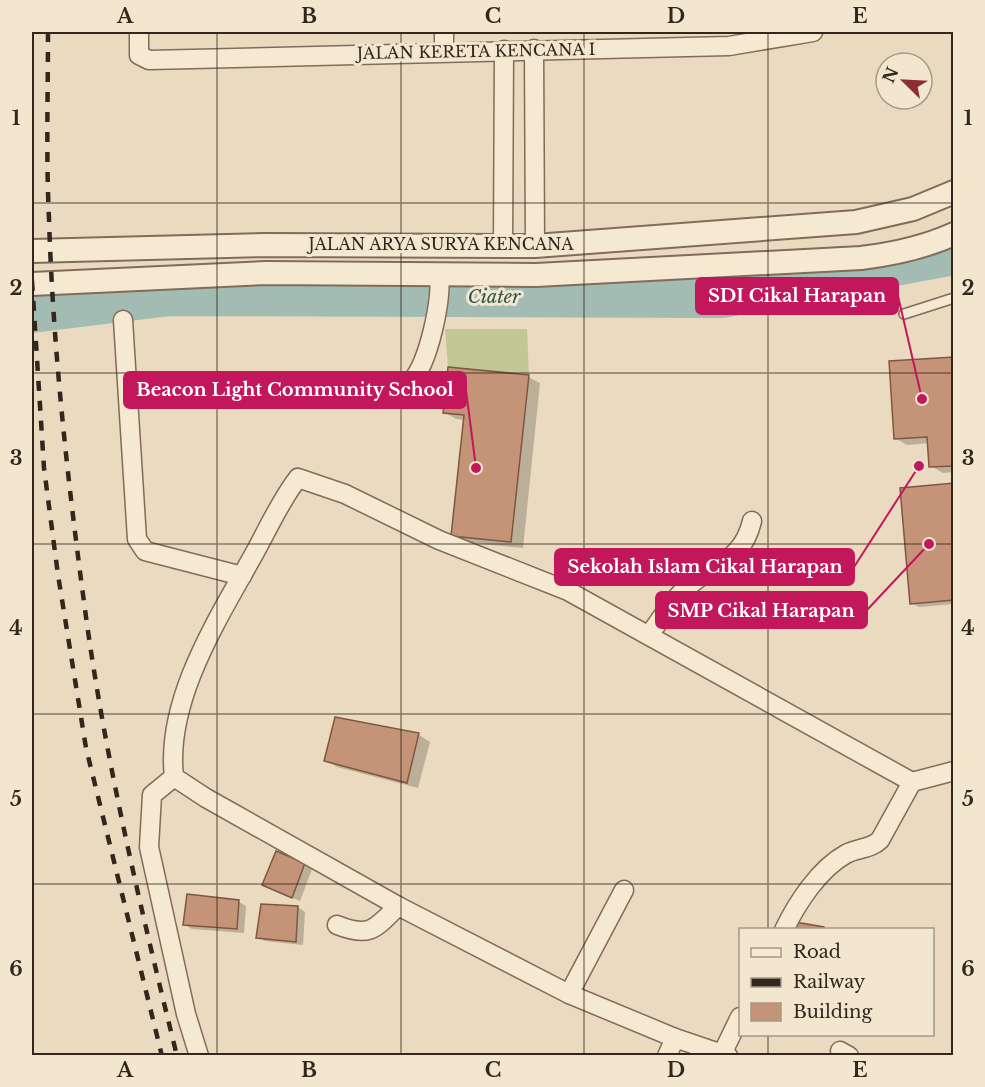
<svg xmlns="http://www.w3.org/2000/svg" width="985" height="1087" font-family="'Libre Baskerville',serif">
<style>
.green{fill:#c3c795}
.shadow{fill:#0003}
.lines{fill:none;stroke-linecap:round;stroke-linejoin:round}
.river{stroke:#a2bcb3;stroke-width:40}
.building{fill:#c59478;stroke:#7e5641;stroke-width:1.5}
.service-casing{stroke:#816c59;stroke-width:12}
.minor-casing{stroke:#816c59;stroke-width:21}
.tertiary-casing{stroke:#816c59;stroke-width:26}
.service{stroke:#f5e9d2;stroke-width:9}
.minor{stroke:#f5e9d2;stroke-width:18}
.tertiary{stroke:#f5e9d2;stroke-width:22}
.rail{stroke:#32261d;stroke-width:4.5;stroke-dasharray:10 10;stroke-linecap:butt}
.grid{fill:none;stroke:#32261d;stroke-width:1.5;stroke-opacity:0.55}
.labels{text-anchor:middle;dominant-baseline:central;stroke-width:6;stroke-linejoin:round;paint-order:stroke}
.street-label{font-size:16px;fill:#32261d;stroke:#f2e6ce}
.water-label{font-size:18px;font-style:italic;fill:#2d514c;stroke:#f2e6ce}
.leader{fill:none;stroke:#c2185b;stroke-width:2}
.callout-dot{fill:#c2185b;stroke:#f2e6ce;stroke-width:2}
.callout{fill:#c2185b;stroke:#c2185b;stroke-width:2}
.callout-label{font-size:18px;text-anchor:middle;font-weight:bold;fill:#fff}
.neatline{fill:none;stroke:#32261d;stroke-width:2}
.grid-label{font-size:20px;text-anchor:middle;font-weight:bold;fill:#32261d}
</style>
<rect width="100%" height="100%" fill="#eadbc0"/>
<polygon class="green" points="445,329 527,329 529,375 448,367"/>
<g class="shadow">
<polygon points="954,358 954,472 943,473 931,466 929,443 907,445 895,438"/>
<polygon points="528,377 540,383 523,548 464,542 453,535 465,420 456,419 444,412"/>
<polygon points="954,484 954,604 919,607 911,603"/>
<polygon points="419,735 430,742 418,788 337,767 326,760"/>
<polygon points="304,864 312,869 300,901 272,889"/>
<polygon points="239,902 246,906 244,933 192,929 184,924"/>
<polygon points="298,907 305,912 303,945 265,941 258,937"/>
</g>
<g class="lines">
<polyline class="river" points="32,313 170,296 722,298 954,255"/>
</g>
<g class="building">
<polygon points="954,357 954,466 929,467 927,437 894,439 889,361"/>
<polygon points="448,367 529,375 511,542 451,536 464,415 443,413"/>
<polygon points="954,483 954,600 910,604 900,488"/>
<polygon points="335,717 419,733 407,783 324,761"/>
<polygon points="276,851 305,863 292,898 262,885"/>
<polygon points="187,894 239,900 237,929 183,925"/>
<polygon points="261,904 298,906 296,942 256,938"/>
<polygon points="795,922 824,927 824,930 792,930"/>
</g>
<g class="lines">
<g class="service-casing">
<polyline id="service" points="904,314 954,298"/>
</g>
<g class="minor-casing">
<g id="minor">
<polyline points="139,32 139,55 149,60 729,46 813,32"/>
<polyline points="444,32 444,51"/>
<polyline points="534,49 535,246"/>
<polyline points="503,246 504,50"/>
<polyline points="123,320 137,539 145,551 242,576"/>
<path d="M411,382C429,362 442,300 439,274"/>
<path d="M649,635C660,621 670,603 683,591C711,563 742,564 752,521"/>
<polyline points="174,777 152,795 149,847 186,1014 199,1056"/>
<path d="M398,906L206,798L174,777C165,700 218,619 254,554C268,529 280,501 298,478L345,494L439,540L568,591L912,782"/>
<path d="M337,925C370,938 375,929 398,906L569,994L675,1038L728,1056"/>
<path d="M784,930C797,903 819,869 846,854C857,848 871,849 880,840L912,782L954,771"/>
<polyline points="569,994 624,890"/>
<polyline points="840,1051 849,1056"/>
<polyline points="723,1052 740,1017"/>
<polyline points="667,1056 675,1038"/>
</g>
</g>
<g class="tertiary-casing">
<g id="tertiary">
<polyline points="32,251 265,245 535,246 856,222 913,209 954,192"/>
<path d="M32,284L266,273L536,275L861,258C894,254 923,248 954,234"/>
</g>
</g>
<use href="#service" class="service"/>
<use href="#minor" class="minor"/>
<use href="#tertiary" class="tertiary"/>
<g class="rail">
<path d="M48,32C48,94 46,156 49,219C53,347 67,475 84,602C104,755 140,906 177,1056"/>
<polyline points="32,281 44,468 58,575 86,748 162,1056"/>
</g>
</g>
<path class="grid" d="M217,32V1056M401,32V1056M584,32V1056M768,32V930M32,203H954M32,373H954M32,544H954M32,714H954M32,884H954M768,1034V1056"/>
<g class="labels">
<g class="street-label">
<text transform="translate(476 51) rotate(-1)">JALAN KERETA KENCANA I</text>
<text x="441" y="244">JALAN ARYA SURYA KENCANA</text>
</g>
<g class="water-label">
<text x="494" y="297">Ciater</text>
</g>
</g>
<path class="leader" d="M922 399L898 296M476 468L466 390M919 466L854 567M929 544L867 610"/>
<g class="callout-dot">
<circle cx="922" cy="399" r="6"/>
<circle cx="476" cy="468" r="6"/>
<circle cx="919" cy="466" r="6"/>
<circle cx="929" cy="544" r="6"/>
</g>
<g class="callout">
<rect x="696" y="278" width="202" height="36" rx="6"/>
<rect x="124" y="372" width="342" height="36" rx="6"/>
<rect x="555" y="549" width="299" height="36" rx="6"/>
<rect x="656" y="592" width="211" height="36" rx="6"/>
</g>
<g class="callout-label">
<text x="797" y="302">SDI Cikal Harapan</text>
<text x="295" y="396">Beacon Light Community School</text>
<text x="705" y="573">Sekolah Islam Cikal Harapan</text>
<text x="761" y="617">SMP Cikal Harapan</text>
</g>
<rect width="985" height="1087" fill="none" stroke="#f2e6ce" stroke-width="66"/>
<rect x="739" y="928" width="195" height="108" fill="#f2e6ce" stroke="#a59987" stroke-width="1.5"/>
<rect x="751" y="948" width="30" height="9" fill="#f5e9d2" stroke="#a59987" stroke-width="1.5"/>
<text x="793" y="958" font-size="18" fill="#32261d">Road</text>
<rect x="751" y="978" width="30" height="9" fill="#32261d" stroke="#a59987" stroke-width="1.5"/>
<text x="793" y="988" font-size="18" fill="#32261d">Railway</text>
<rect x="751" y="1003" width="30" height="18" fill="#c59478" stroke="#a59987" stroke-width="1.5"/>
<text x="793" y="1018" font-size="18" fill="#32261d">Building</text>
<g transform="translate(904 81) rotate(294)"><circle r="28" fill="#f2e6ce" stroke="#a59987" stroke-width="1.5"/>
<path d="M0-4.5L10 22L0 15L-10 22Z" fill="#8b2e34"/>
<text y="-9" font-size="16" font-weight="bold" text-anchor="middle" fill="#32261d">N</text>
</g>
<rect x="33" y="33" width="919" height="1021" class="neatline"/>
<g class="grid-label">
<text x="125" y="23">A</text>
<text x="309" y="23">B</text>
<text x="493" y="23">C</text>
<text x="676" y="23">D</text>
<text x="860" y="23">E</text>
<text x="16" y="125">1</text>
<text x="968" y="125">1</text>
<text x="16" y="295">2</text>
<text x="968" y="295">2</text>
<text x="16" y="465">3</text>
<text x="968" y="465">3</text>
<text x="16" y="635">4</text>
<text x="968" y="635">4</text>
<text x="16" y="806">5</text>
<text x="968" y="806">5</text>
<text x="16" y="976">6</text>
<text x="968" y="976">6</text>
<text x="125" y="1077">A</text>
<text x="309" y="1077">B</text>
<text x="493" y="1077">C</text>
<text x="676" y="1077">D</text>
<text x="860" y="1077">E</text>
</g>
</svg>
